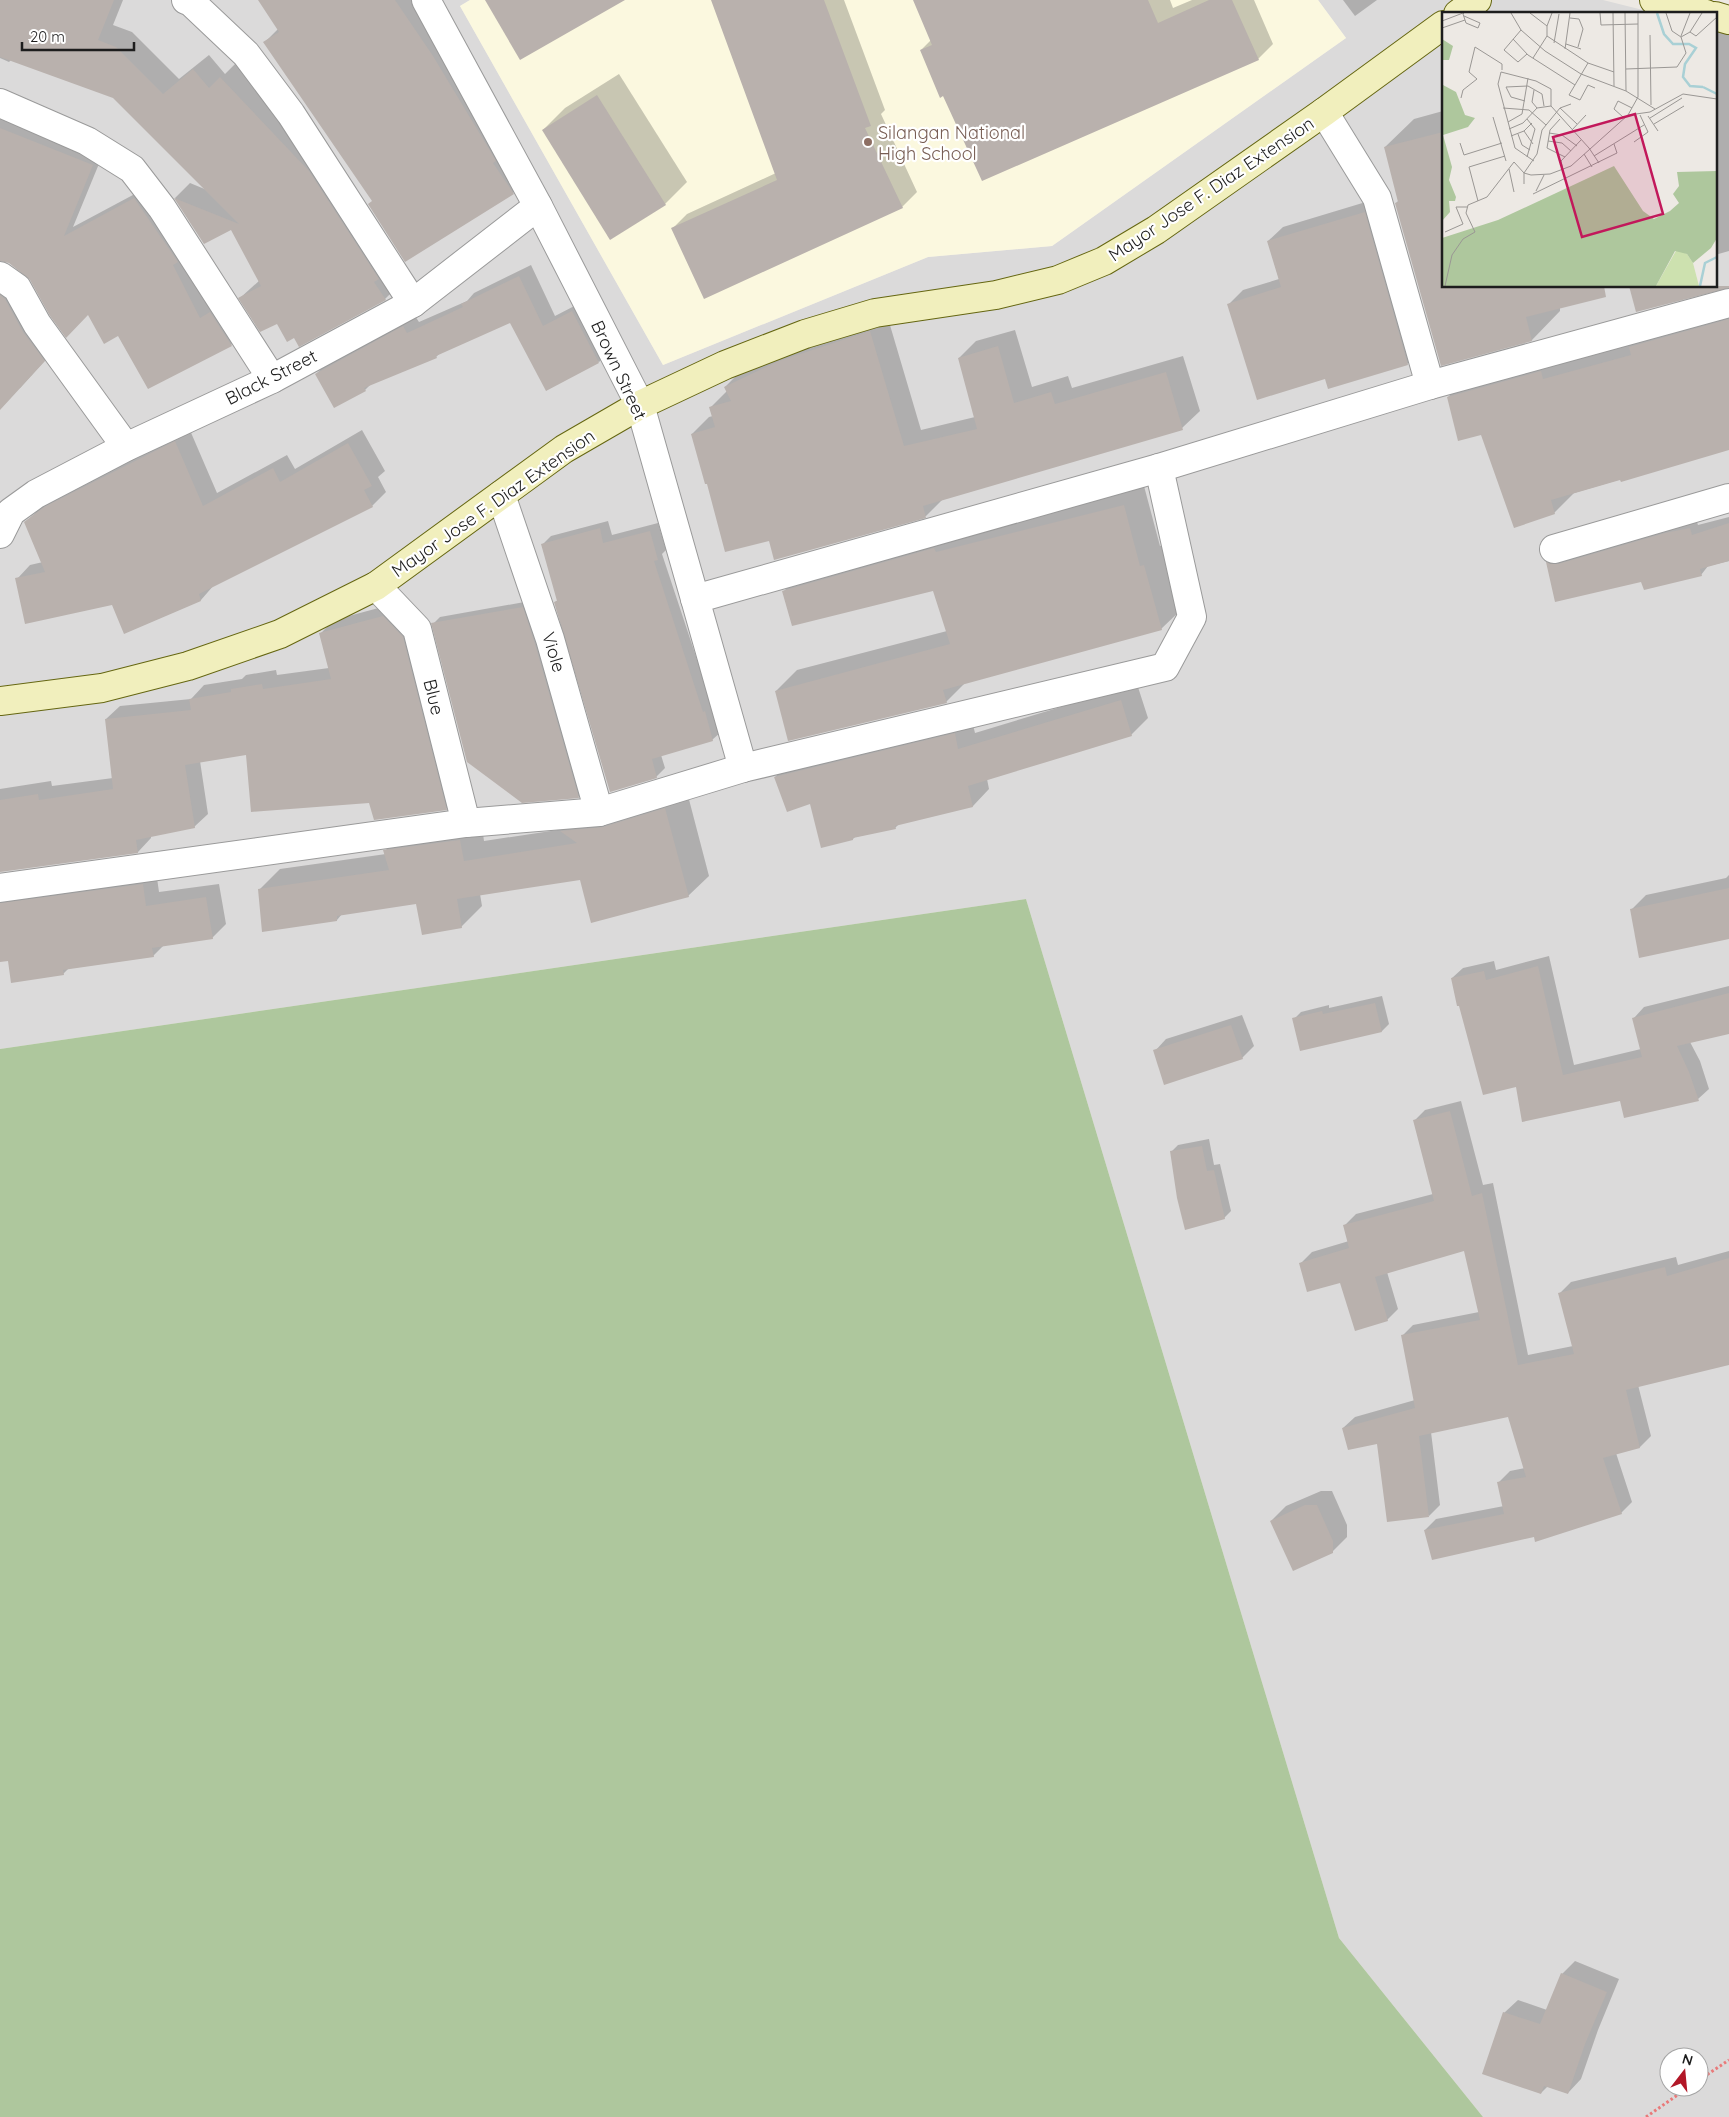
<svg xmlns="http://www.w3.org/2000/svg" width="1729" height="2117" font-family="Quicksand,sans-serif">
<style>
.residential{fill:#dbdada;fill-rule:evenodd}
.education{fill:#fbf8df}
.forest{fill:#aec79d}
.shadow{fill:#0003}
.building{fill:#b9b1ad}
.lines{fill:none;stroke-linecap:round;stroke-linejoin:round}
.street-casing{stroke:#9a9a9a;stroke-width:30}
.secondary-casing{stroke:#656611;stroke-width:30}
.path{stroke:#e97979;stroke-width:3;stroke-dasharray:2.5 2.5;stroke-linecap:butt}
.street{stroke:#fff;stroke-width:28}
.secondary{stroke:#f1efbd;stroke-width:28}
.education-dot{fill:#8d6e63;stroke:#fff;stroke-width:2}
.labels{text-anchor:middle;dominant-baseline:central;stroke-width:4.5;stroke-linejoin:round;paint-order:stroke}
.education-label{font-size:18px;fill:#785e54;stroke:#fff;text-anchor:start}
.street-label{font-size:18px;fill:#1d1d1d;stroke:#fff}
.inset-river{fill:none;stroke:#a9d0d5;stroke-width:2.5}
.inset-road{fill:none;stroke:#9a9794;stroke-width:1}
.view{fill:#c2185b;fill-opacity:0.15;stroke:#c2185b;stroke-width:2.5}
.inset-edge{fill:none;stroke:#1d1d1d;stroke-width:2.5}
</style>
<rect width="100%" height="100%" fill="#ede9e4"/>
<path class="residential" d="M0,0H470L460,6L663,365L928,257L1052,246L1346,38L1318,0H1603L1659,14H1443V286H1715V27L1729,31V2117H1483L1339,1938L1026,899L0,1049ZM1669,2057H1699V2087H1669Z"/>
<polygon class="education" points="470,0 1318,0 1346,38 1052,246 928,257 663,365 460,6"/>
<polygon class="forest" points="1026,899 1339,1938 1483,2117 0,2117 0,1049"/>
<g class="shadow">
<polygon points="0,0 123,0 113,25 132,32 179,79 209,55 225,74 236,63 400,284 385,299 295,336 240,298 260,280 232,228 204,243 175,198 190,183 207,190 114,97 11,60 9,62 0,58"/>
<polygon points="260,0 420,0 528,178 513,193 373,201 265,42 278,29"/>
<polygon points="712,0 844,0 885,110 881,114 917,192 902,207 672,229 687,214 776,173"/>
<polygon points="915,0 1170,0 1173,8 1192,0 1254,0 1273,44 1258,59 944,95 921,50 931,40"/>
<polygon points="1343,0 1377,0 1355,16"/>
<polygon points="1715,30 1729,35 1729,251 1715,255"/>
<polygon points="619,74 687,182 665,204 543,130 565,108"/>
<polygon points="1443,111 1443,286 1560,307 1560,311 1532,340 1442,364 1396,203 1399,200 1385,147 1414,119"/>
<polygon points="0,112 103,154 73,227 146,188 242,334 231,345 149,387 118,334 9,262 0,260"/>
<polygon points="1379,198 1422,349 1407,364 1228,305 1243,290 1279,279 1268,241 1283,227"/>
<polygon points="531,265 555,316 584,301 610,351 599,362 511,321 440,353 436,357 372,383 365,390 316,374 328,362 415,316 419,322 467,301 474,293"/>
<polygon points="0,275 55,349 20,388 0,390"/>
<polygon points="1729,306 1729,447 1574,493 1554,513 1448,397 1468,377"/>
<polygon points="887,315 921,430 975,417 959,358 976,341 1015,330 1032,387 1068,376 1072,388 1183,356 1200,411 1182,428 943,499 926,516 770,539 708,482 692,434 709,417 713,416 711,407 727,391 725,387 742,370"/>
<polygon points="189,428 217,493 287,455 295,469 362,430 385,471 378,477 386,492 372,506 214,585 201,600 113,604 17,579 30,565 43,562 26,522 40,508 60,494"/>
<polygon points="1144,486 1160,546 1164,545 1182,609 1161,629 966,682 946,702 776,691 797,670 947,631 934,589 784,591 804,570"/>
<polygon points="1729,517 1729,561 1708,566 1701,575 1642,580 1548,562 1554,556 1697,522 1698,525"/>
<polygon points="608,521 612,535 658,523 666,550 662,554 721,732 712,740 661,755 665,768 656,777 555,602 558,600 543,544 551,536"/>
<polygon points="530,601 585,790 578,797 433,624 440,617"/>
<polygon points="397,603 460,795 446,809 370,802 247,754 200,761 208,814 194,827 151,836 151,838 138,852 0,871 0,789 51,781 52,786 113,778 106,719 120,706 191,699 204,685 242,679 246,675 276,670 277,675 329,668 320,634 334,620"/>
<polygon points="1137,684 1148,718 1131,735 987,779 989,789 973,806 899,824 895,828 855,837 853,839 811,802 775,777 792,760 971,717 975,733"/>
<polygon points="686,788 709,876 688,896 580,878 480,894 482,906 461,927 417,902 342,914 337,920 259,890 280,869 386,854 385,851 405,830 481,820 484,841 564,829"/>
<polygon points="156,871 159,892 219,884 226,924 212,938 164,945 153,956 69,968 63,974 9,960 0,961 0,881"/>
<polygon points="1729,875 1729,938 1631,910 1646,895 1726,878"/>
<polygon points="1549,956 1574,1065 1641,1049 1634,1018 1644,1007 1729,986 1729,1032 1690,1042 1700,1061 1709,1089 1698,1099 1621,1099 1516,1085 1452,978 1463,968 1494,961 1496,970"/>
<polygon points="1382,996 1389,1024 1382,1031 1294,1019 1301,1012 1329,1005 1329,1008"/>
<polygon points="1242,1015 1254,1046 1242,1058 1155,1051 1166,1039"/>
<polygon points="1461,1101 1483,1185 1493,1183 1528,1355 1573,1346 1560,1293 1571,1282 1676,1257 1678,1265 1729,1251 1729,1360 1638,1385 1651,1436 1640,1447 1616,1453 1632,1502 1621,1513 1535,1535 1425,1530 1436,1519 1504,1506 1499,1482 1510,1471 1525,1468 1509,1416 1431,1432 1440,1505 1429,1516 1378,1443 1343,1428 1355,1417 1415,1400 1402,1336 1413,1325 1479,1312 1465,1250 1387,1272 1398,1309 1387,1320 1341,1282 1301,1263 1312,1252 1349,1241 1345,1225 1356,1214 1433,1194 1414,1121 1425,1110"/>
<polygon points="1209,1139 1214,1165 1220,1164 1231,1211 1224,1218 1171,1152 1178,1145"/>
<polygon points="1321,1491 1332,1491 1347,1525 1347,1537 1332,1552 1271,1521 1286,1506"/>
<polygon points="1575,1961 1619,1979 1598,2030 1581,2079 1568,2093 1548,2086 1541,2093 1504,2013 1518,2000 1547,2010 1562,1974"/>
</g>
<g class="building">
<polygon points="0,0 114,0 98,40 116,47 163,94 193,69 209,88 220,77 309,171 379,279 374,282 386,300 299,347 294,338 287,342 277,324 260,332 238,298 261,286 231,230 204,244 174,198 239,224 113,98 0,57"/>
<polygon points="258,0 395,0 433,56 489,149 496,161 493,163 514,194 405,262 368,204 372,201 263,42 279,32"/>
<polygon points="485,0 625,0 520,60"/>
<polygon points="711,0 824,0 871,126 865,128 903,208 704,299 671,228 777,180"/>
<polygon points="913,0 1148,0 1158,23 1209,0 1232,0 1259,60 982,181 943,96 940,98 920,50 932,45"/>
<polygon points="597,95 666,205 610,240 542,130"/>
<polygon points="0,128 93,165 64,236 134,198 176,259 178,262 173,265 200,318 210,312 232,346 148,389 118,336 104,344 88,315 66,338 50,316 30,280 9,263 0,261"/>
<polygon points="1443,132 1443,286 1604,286 1606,297 1526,317 1532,341 1441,366 1395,203 1398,202 1384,147"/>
<polygon points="1365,212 1408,365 1328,389 1325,379 1257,400 1227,304 1281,287 1267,241"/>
<polygon points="519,276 543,326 572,311 599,363 546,391 510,323 436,356 437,358 364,388 366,391 334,408 315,374 403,326 407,333 463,307 461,304"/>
<polygon points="1629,286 1729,286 1729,288 1636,312"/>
<polygon points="0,295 5,299 23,332 45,361 0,410"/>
<polygon points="1729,319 1729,450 1621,482 1620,480 1551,500 1555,514 1514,528 1481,435 1458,441 1447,397 1541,371 1543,379 1631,355 1629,347"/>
<polygon points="870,331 904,446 977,429 958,358 998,346 1014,403 1051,392 1055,404 1166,372 1183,430 923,506 926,518 774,560 769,541 725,552 707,484 705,484 691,434 715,427 709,407 731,401 724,387 779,361"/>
<polygon points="175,441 203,506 273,468 280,482 348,443 372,486 364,490 373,507 199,594 201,601 124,634 112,605 25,624 15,578 45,572 24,522 44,507"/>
<polygon points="1124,505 1140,566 1144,565 1162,630 943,690 947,703 788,741 775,691 950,644 933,591 792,626 782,591 934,548 936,552"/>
<polygon points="1729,523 1729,561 1700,569 1702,576 1644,590 1641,582 1555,602 1546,562 1558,564 1665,533 1690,528 1692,535"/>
<polygon points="600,528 603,543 650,531 658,560 654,561 703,712 705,711 713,741 652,759 657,778 610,792 554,602 557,601 541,544"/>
<polygon points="523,607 535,644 579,798 522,803 467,762 431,623"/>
<polygon points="383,616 403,637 447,810 374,820 369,803 251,812 246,755 185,765 195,828 136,840 138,853 0,872 0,800 38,794 39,800 113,789 105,719 191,710 189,699 231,692 231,689 262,684 263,689 331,679 319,633"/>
<polygon points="1121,700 1132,736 968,786 973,807 895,826 896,829 853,838 853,840 821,848 810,804 787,812 774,777 955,733 958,749"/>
<polygon points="665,808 689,897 591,923 580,880 457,899 462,928 422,935 416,904 337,916 337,921 262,932 258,889 389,870 383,850 460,840 464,861 577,843 560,831 603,827"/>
<polygon points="143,884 146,906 206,897 213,939 152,948 154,957 63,970 64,975 11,983 8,961 0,962 0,903"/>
<polygon points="1729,888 1729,939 1639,958 1630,909"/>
<polygon points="1538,966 1563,1075 1642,1057 1632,1018 1729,993 1729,1034 1677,1046 1689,1072 1699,1101 1624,1118 1620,1101 1522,1122 1516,1087 1483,1095 1459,1006 1457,1006 1451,978 1484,971 1486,980"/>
<polygon points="1375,1003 1382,1032 1300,1051 1292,1018 1322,1011 1323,1014"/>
<polygon points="1231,1025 1243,1059 1164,1085 1153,1050"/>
<polygon points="1450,1111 1472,1196 1482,1193 1518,1365 1574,1354 1558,1293 1665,1267 1667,1276 1729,1258 1729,1365 1626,1390 1640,1448 1603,1458 1622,1514 1535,1542 1534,1537 1432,1560 1424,1530 1504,1514 1497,1482 1526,1477 1508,1417 1419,1436 1429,1517 1387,1522 1377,1444 1348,1450 1342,1428 1415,1408 1401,1335 1480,1320 1464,1251 1375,1277 1388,1321 1355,1331 1340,1283 1307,1292 1299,1263 1349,1248 1343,1225 1434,1201 1413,1120"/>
<polygon points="1202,1146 1207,1171 1214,1170 1225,1219 1185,1230 1177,1198 1170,1151"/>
<polygon points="1305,1505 1317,1505 1333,1541 1333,1553 1293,1571 1270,1521"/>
<polygon points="1561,1973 1607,1992 1585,2044 1568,2094 1544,2086 1541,2094 1482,2074 1503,2012 1540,2024"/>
</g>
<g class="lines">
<g class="street-casing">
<g id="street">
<polyline points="186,0 191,2 246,54 291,114 413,303"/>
<polyline points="426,0 538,206 640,405 743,768"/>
<polyline points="0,103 87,141 132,169 162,208 272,379"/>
<polyline points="1324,112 1377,198 1430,385"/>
<polyline points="0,276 17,288 37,324 126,447"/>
<polyline points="501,495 550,639 599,812"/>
<polyline points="0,534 11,512 36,494 126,447 272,379 413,303 538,206"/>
<polyline points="1554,549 1729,498"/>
<polyline points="376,586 417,629 466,823"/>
<polyline points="695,599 1159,468 1430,385 1729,303"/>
<polyline points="0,888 466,823 599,812 743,768 1165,667 1192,617 1159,468"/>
</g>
</g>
<g class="secondary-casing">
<g id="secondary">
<polyline points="1654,0 1706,14"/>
<polyline points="1458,14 1477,0"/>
<polyline points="1715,16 1729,20"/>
<polyline points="0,701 102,688 188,666 280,634 376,586 564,449 640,405 725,365 805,334 875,313 996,295 1058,280 1104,261 1156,230 1324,112 1443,25"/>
</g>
</g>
<g class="path">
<polyline points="1699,2080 1729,2060"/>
<polyline points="1646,2117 1689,2087"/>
</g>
<use href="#street" class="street"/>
<use href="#secondary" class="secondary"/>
</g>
<circle class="education-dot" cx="868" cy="142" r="5"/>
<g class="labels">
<g class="education-label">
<text x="878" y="132">Silangan National<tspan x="878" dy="21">High School</tspan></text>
</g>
<g class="street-label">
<text transform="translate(1211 189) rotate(-34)">Mayor Jose F. Diaz Extension</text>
<text transform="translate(619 370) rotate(65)">Brown Street</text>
<text transform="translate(271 377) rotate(-27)">Black Street</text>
<text transform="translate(493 503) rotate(-35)">Mayor Jose F. Diaz Extension</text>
<text transform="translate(554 652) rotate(73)">Viole</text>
<text transform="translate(434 697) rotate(76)">Blue</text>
</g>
</g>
<g transform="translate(1442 12)">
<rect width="275" height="275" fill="#ede9e4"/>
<path d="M235,237L245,242L251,251L257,274H214Z" fill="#cde1af"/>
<path d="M0,27L11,34L7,48H0ZM1,73L14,80L23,103L33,106L26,115L1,123L10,155L7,168L14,185L13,189H7L8,200L0,209V219ZM172,154L201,199L212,207L228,199L237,191L231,182L237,174L235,160L275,159V226L269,236L251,251L245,242L233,239L214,274H0V226L56,208Z" fill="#aec79d"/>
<path class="inset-river" d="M215,1L222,22L231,32H247L254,36L243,52L241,65L248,74L261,75M261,75L275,82M258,274L263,251L275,245"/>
<path class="inset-road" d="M69,1L79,18L103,39L139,62L184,79L213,97M88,1L105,14M110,1L105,14V24L146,51L172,60M158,1L159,13L196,12M171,1L172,74M183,1L184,79M196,1V85M224,1L230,19L239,25L248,20L260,1M22,4L38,11L36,16L24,11L21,2L22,1M128,6L137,7L141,17L136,35M0,9L21,1M0,16L23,8M79,18L62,38L76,50L85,42M248,20L254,24L275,5M208,23L209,93M239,24L248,1M71,27L86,43L133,73M112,31L117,2M124,32L139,37M123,37L128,1M91,46L105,24M146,51L127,83L138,88L146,73L153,76M184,57L235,55L244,41L239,25M92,78L90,90L95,96M19,86L21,78L35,67L27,60L33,35L60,52V58M83,89L69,85L64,75L86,74L100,82L102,94M109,94L147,136L157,151M61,96L87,98L104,113M118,96L135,112M187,103L208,100L241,82L275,87M206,104L216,119M51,105L64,149M181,105L172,97L176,89L190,96M208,106L240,86M118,107L108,118L105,136L123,145M66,110L80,102L86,66M212,112L242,94M67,117L81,111L95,96L109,94M130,118L144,103M82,119L91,132M107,121L120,123L135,134M76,122L80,133L88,138M69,124L82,119L90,111M106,129L120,131L129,139M192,130L206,120L198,103M18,131L22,143L60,131M142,142L150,155M152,144L202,113M85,145L93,117L85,107M92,149L73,136L56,72L59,60L94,69L109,77V94M67,157L72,180M121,158L119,149L139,128M82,172V161L95,142L100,118L118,96L129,92M94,179L102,163M91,182L175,141L172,132M36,189L27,155L63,144M3,220L21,212L14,195H25M3,274L10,243L21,227L33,220L24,201L26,193L45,185L72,150L82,161L89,163L108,162L129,154L186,103L196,85"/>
<path class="view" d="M193,102L221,202L140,225L111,125Z"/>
<rect width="275" height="275" class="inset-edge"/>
</g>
<g transform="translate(1684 2072) rotate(16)"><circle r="24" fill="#ffffff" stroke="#a5a5a5"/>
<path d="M0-4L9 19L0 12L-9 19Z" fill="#b21727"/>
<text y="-8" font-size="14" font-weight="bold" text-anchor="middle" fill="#1d1d1d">N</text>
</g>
<path d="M22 42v8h112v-8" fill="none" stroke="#1d1d1d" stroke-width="2.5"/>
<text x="30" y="42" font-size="15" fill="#1d1d1d" stroke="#ffffff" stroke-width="4" paint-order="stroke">20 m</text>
</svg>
